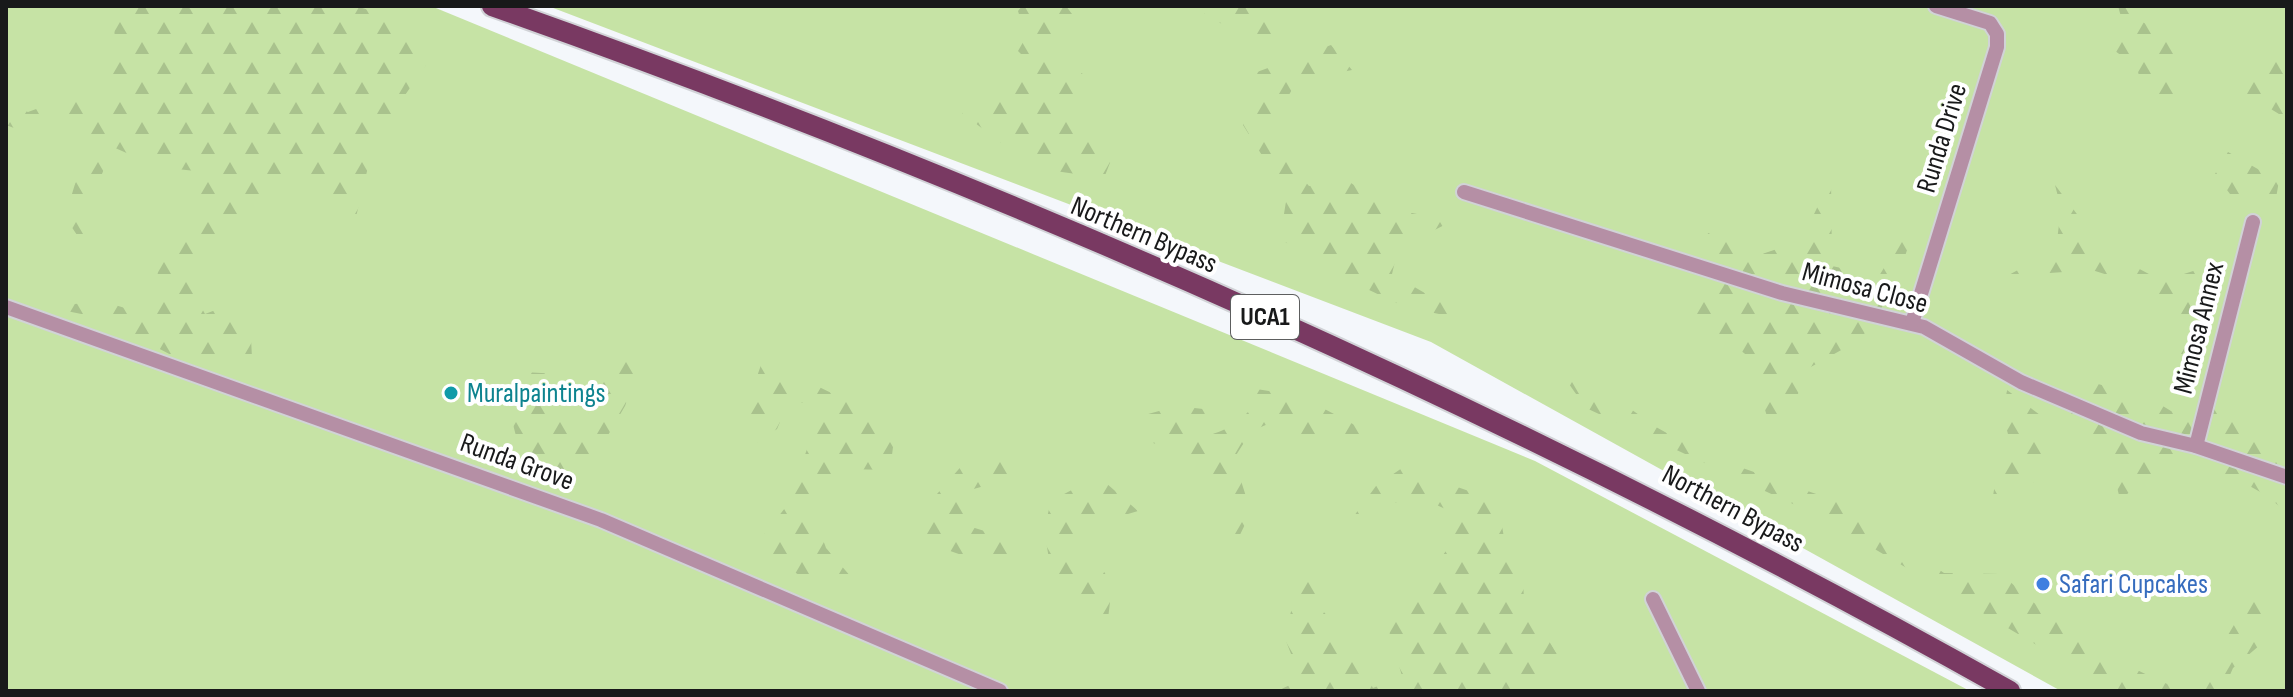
<svg xmlns="http://www.w3.org/2000/svg" width="2293" height="697" font-family="'Sofia Sans Condensed',sans-serif">
<style>
.green{fill:#c6e3a5}
.forest{fill:url(#forest-firs)}
.lines{fill:none;stroke-linecap:round;stroke-linejoin:round}
.street-casing{stroke:#d1d3d7;stroke-width:18}
.primary-casing{stroke:#d1d3d7;stroke-width:24}
.street{stroke:#b58fa5;stroke-width:14}
.primary{stroke:#793962;stroke-width:20}
.culture-dot{fill:#0f9aa8;stroke:#fff;stroke-width:3}
.shop-dot{fill:#3f7fe0;stroke:#fff;stroke-width:3}
.labels{text-anchor:middle;dominant-baseline:central;stroke-width:8;stroke-linejoin:round;paint-order:stroke}
.shield{fill:#fff;stroke:#5d5e5f;stroke-width:2}
.shield-label{font-size:26px;font-weight:bold;fill:#18191a}
.street-label{font-size:28px;fill:#18191a;stroke:#fff}
.culture-label{font-size:28px;fill:#0d838f;stroke:#fff;text-anchor:start}
.shop-label{font-size:28px;fill:#366cbe;stroke:#fff;text-anchor:start}
</style>
<defs>
<pattern id="forest-firs" width="22" height="20" patternUnits="userSpaceOnUse" patternTransform="scale(2)"><rect width="22" height="20" fill="#c6e3a5"/><path d="M5 1l3.5 6h-7zM16 11l3.5 6h-7z" fill="#a9c28d"/></pattern>
</defs>
<rect width="100%" height="100%" fill="#f4f7fb"/>
<g class="green">
<polygon points="6,6 431,6 1535,461 1970,691 6,691"/>
<polygon points="548,6 2287,6 2287,691 2061,691 1431,342"/>
</g>
<g class="forest">
<path d="M108,6H356L410,23L426,65L375,138L355,221L306,172L181,270L205,314L226,306L251,338L252,358L192,366L101,318L47,307L102,301L151,316L162,245L190,225L205,172L158,167L113,147L86,213L83,244L65,217L88,141L64,117L22,131L6,125V104L28,112L58,101L109,96C110,62 122,37 108,6Z"/>
<polygon points="1022,6 1066,6 1075,18 1065,22 1055,56 1103,87 1078,93 1086,103 1059,103 1058,119 1086,119 1089,136 1117,145 1104,178 1034,168 962,113 1019,76 1026,59 1018,51 1026,37 1018,11"/>
<polygon points="1234,6 1279,6 1275,45 1200,15"/>
<polygon points="2118,6 2126,6 2137,19 2178,41 2176,98 2142,90 2137,67 2111,48 2123,24"/>
<polygon points="1331,45 1352,70 1297,81 1265,136 1309,186 1351,183 1392,209 1452,221 1398,249 1392,274 1473,321 1405,307 1348,280 1280,239 1287,195 1243,125 1257,72"/>
<polygon points="2278,57 2287,72 2287,132 2279,114 2261,103 2250,116 2242,97 2258,74"/>
<polygon points="2287,147 2287,169 2280,175 2275,204 2233,198 2215,174 2228,152 2263,172 2276,164"/>
<polygon points="1831,179 1832,266 1879,276 1921,207 1895,287 1861,339 1809,368 1776,446 1749,357 1694,314 1708,233 1759,255 1801,241"/>
<polygon points="2055,185 2104,250 2162,281 2215,264 2210,304 2176,366 2184,319 2136,284 2092,270 2007,276 2056,249 2061,208"/>
<polygon points="645,354 625,406 593,461 555,487 523,463 507,401 523,372 560,374 574,434 596,404 603,365"/>
<path d="M761,365C812,380 852,402 895,432L890,470L845,469L814,514L826,548L858,585L806,580L756,545L785,508L809,444L831,407L789,401L777,429L753,445L745,411Z"/>
<path d="M1564,377L1611,395L1656,427L1706,455L1867,512L1885,532L1944,573L2002,574C2061,630 2108,660 2184,691H2114L1819,516L1586,408Z"/>
<path d="M2071,377L2148,397L2171,411L2234,402L2263,434L2287,443V516C2269,487 2210,469 2178,458L2120,499L2107,448L2053,414Z"/>
<path d="M1244,387L1300,396L1385,441L1339,433L1311,447L1289,421C1258,422 1249,433 1234,459L1251,512L1236,543C1228,494 1194,457 1148,441L1141,416L1177,406L1212,410L1185,424L1189,439C1213,436 1232,429 1249,411Z"/>
<polygon points="2007,390 2040,415 2045,453 2033,483 1993,496 1999,459 2009,438 2003,415"/>
<polygon points="1024,456 1048,491 1013,478 970,490 965,525 1024,543 1014,568 976,560 910,537 930,502 965,462"/>
<polygon points="1402,468 1498,501 1505,544 1523,580 1524,600 1566,669 1506,691 1277,691 1290,685 1295,664 1284,636 1301,577 1316,578 1323,611 1340,631 1373,688 1402,676 1388,628 1455,539 1452,512 1419,497 1382,506 1343,531 1376,486"/>
<polygon points="1098,476 1138,511 1081,528 1069,547 1082,580 1094,555 1112,585 1108,619 1055,593 1044,530 1051,501"/>
<polygon points="2243,579 2262,607 2260,645 2233,668 2223,691 2195,691 2241,613"/>
</g>
<g class="lines">
<g class="street-casing">
<g id="street">
<polyline points="1464,192 1782,293 1924,327 2021,382 2141,433 2196,446 2287,477"/>
<polyline points="6,307 601,520 1000,691"/>
<polyline points="1912,323 1997,47 1997,34 1990,23 1936,6"/>
<polyline points="2196,446 2253,222"/>
<polyline points="1653,599 1698,691"/>
</g>
</g>
<g class="primary-casing">
<path id="primary" d="M492,6C1015,191 1526,419 2010,691"/>
</g>
<use href="#street" class="street"/>
<use href="#primary" class="primary"/>
</g>
<circle class="culture-dot" cx="451" cy="393" r="8"/>
<circle class="shop-dot" cx="2043" cy="584" r="8"/>
<g class="labels">
<rect class="shield" x="1231" y="295" width="68" height="44" rx="6"/>
<g class="shield-label">
<text x="1265" y="317">UCA1</text>
</g>
<g class="street-label">
<text transform="translate(1942 138) rotate(-73)">Runda Drive</text>
<text transform="translate(1144 235) rotate(23)">Northern Bypass</text>
<text transform="translate(1865 288) rotate(15)">Mimosa Close</text>
<text transform="translate(2199 328) rotate(-76)">Mimosa Annex</text>
<text transform="translate(517 462) rotate(20)">Runda Grove</text>
<text transform="translate(1733 509) rotate(28)">Northern Bypass</text>
</g>
<g class="culture-label">
<text x="467" y="393">Muralpaintings</text>
</g>
<g class="shop-label">
<text x="2059" y="584">Safari Cupcakes</text>
</g>
</g>
<rect width="2293" height="697" fill="none" stroke="#18191a" stroke-width="16"/>
</svg>
